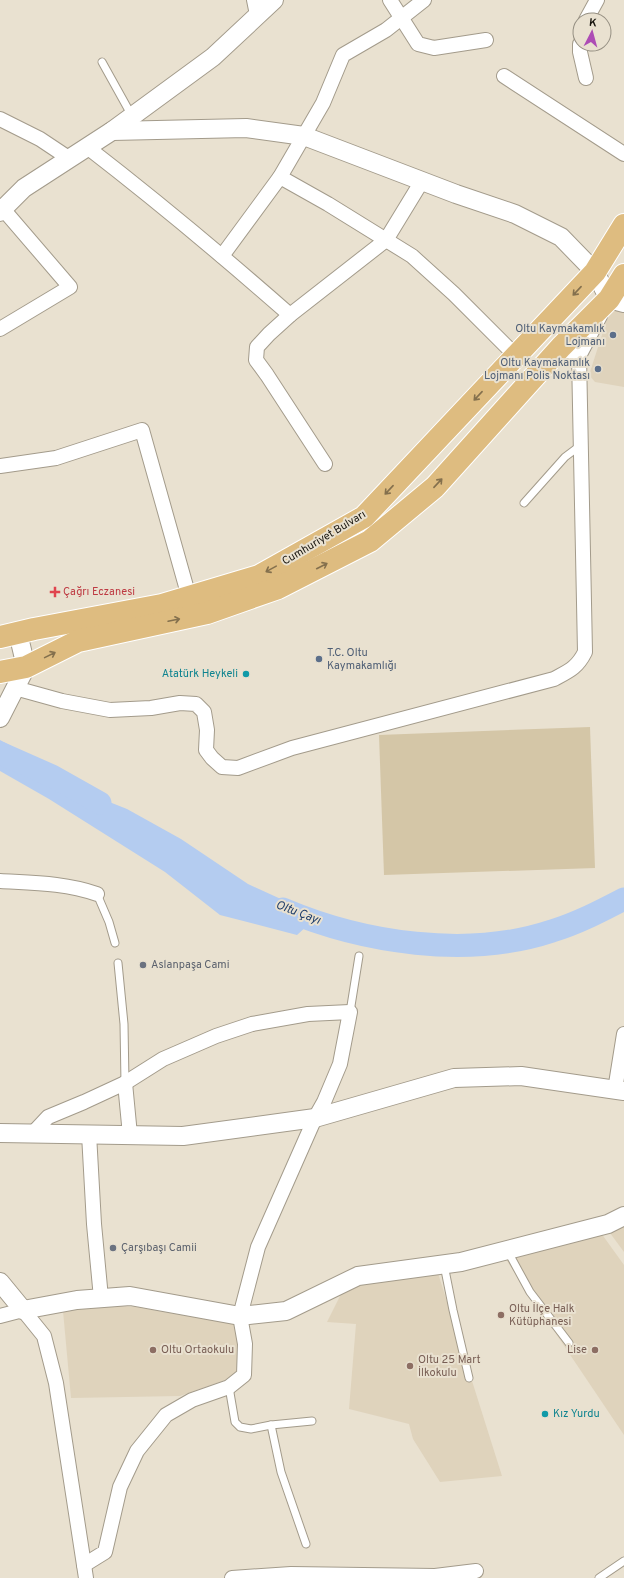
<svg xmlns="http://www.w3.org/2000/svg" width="624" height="1578" font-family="Overpass,sans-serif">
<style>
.built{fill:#dfd3bc}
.green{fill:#d4c6a7}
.water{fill:#b4ccf0}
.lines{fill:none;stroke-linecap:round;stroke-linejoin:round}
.river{stroke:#b4ccf0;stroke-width:23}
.service-casing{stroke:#a39b8b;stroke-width:9}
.minor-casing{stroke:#a39b8b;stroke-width:16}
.tertiary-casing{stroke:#a39b8b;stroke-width:20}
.primary-casing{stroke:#fff;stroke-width:24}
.service{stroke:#fff;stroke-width:7}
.minor{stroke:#fff;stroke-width:14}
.tertiary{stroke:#fff;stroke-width:18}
.primary{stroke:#debc80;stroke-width:22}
.oneway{stroke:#84704d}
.service-dot{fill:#5c6f8a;stroke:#e9e1d0;stroke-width:1.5}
.health-dot{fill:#e0444e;stroke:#e9e1d0;stroke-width:1.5}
.culture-dot{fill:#0f9aa8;stroke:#e9e1d0;stroke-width:1.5}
.worship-dot{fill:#6b7280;stroke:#e9e1d0;stroke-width:1.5}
.education-dot{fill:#8d6e63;stroke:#e9e1d0;stroke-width:1.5}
.labels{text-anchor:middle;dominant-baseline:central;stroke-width:4;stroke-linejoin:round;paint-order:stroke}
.service-label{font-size:11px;fill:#4e5e75;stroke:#e9e1d0;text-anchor:end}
.street-label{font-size:11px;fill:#17140e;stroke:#e9e1d0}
.health-label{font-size:11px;fill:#be3a42;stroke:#e9e1d0;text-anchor:start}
.culture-label{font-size:11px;fill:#0d838f;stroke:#e9e1d0;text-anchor:end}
.worship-label{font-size:11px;fill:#5b616d;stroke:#e9e1d0;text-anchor:start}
.education-label{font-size:11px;fill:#785e54;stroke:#e9e1d0;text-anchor:start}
.water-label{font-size:12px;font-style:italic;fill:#1e3d6a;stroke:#e9e1d0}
</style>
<rect width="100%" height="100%" fill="#e9e1d0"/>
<g class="built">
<polygon points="611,307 624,311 624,387 595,382 589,375"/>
<polygon points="624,1225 624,1252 610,1233"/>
<polygon points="601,1233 624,1265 624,1435 505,1258"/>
<polygon points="437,1270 502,1476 440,1482 413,1439 409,1424 349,1409 356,1324 327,1322 344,1288"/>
<polygon points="105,1305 135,1307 240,1325 239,1375 180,1396 71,1398 63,1311"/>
</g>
<polygon class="green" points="590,727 595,868 384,875 379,735"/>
<polygon class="water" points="0,740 13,747 64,784 127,809 181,839 248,884 318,916 297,935 220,915 165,872 49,799 0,771"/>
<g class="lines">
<g class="river">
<polyline points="0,753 52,776 100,803"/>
<path d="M283,909C363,943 468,959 552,931C578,923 601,911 624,899"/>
</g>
<g class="service-casing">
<g id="service">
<polyline points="102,62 132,116"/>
<polyline points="524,503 565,457 581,445"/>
<polyline points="97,894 109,922 115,943"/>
<polyline points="118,963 124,1024 125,1083"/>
<polyline points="350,1012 359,956"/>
<polyline points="507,1250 530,1292 569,1343"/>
<polyline points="444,1265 453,1310 469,1378"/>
<polyline points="229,1387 235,1422 240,1427 251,1429 271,1425 312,1421"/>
<polyline points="271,1425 281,1472 306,1544"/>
<polyline points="599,1578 624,1561"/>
</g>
</g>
<g class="minor-casing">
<g id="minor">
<polyline points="254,0 257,15"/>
<polyline points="390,0 418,44 434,48 486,40"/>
<polyline points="586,20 597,0"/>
<polyline points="580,44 580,52 586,78"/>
<polyline points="504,76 624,154"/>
<polyline points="0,119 40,139 70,159"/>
<path d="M87,147C157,201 224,257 290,315L386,240L422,181"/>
<polyline points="280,177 328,204 412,256 454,294 516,356"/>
<polyline points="222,256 280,177 323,103 343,55 386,30 424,0"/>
<polyline points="290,315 269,334 257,347 256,360 267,375 325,464"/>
<polyline points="0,329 70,287 3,209"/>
<polyline points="579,356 600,316"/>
<polyline points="0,466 56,458 142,430 189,597"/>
<path d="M15,688L62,701L110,710L151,708L180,703L196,704L204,712L207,730L206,750L212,758L222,767L238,768L292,748L554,679C569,671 577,668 585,652L579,356L561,347"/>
<path d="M0,881C34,883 65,883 97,894"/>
<polyline points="125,1083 130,1135"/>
<polyline points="615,1090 624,1034"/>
<polyline points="33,1133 48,1117 84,1102 125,1083 163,1059 216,1036 252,1024 308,1014 350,1012 340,1064 324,1102 315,1118 258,1247 240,1316 245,1344 244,1375 229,1387 192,1400 166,1415 137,1451 120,1487 105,1552 84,1565"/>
<polyline points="89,1134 94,1224 101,1298"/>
<polyline points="0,1316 23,1310 44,1336 56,1383 86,1578"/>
<polyline points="232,1578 291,1574 435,1576 476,1571"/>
</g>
</g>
<g class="tertiary-casing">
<g id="tertiary">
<polyline points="112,131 246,128 304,136 456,194 515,214 561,237 595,272 609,299 624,303"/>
<polyline points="0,212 24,188 112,131 213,57 274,0"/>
<polyline points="0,718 26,667 18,633"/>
<polyline points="0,1133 183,1136 315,1118 454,1078 521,1076 624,1091"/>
<polyline points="0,1282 23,1310 77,1300 130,1296 240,1316 286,1311 358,1276 461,1262 608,1224 624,1216"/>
</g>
</g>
<g class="primary-casing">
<g id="primary">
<polyline points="0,637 34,629 162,605 259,576 364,517 595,272 624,225"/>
<polyline points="0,672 26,667 78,641 207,613 278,588 370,541 435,487 561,347 609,299 624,275"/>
</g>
</g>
<use href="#service" class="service"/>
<use href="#minor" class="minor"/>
<use href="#tertiary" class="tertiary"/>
<use href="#primary" class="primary"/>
</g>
<defs><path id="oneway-shaft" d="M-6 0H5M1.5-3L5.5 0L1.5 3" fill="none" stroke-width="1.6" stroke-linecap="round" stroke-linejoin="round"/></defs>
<g class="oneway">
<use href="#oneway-shaft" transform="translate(577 291) rotate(133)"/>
<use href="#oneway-shaft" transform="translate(478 396) rotate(133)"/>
<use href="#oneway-shaft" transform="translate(438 483) rotate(-47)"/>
<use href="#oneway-shaft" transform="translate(389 490) rotate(133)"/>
<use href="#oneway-shaft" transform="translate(322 566) rotate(-27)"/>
<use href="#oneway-shaft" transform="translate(271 569) rotate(151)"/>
<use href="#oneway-shaft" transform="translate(174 620) rotate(-12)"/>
<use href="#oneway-shaft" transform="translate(50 655) rotate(-26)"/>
</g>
<g class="service-dot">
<circle cx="613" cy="335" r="4"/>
<circle cx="598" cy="369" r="4"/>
<circle cx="319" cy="659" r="4"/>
</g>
<path class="health-dot" d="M53 586h4v4h4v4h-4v4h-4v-4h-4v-4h4z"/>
<g class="culture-dot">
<circle cx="246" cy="674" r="4"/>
<circle cx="545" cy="1414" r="4"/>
</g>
<g class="worship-dot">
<circle cx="143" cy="965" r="4"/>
<circle cx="113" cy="1248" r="4"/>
</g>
<g class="education-dot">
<circle cx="501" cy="1315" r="4"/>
<circle cx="153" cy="1350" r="4"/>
<circle cx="595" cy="1350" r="4"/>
<circle cx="410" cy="1366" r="4"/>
</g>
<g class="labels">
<g class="service-label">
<text x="605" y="329">Oltu Kaymakamlık<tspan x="605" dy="13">Lojmanı</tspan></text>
<text x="590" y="363">Oltu Kaymakamlık<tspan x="590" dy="13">Lojmanı Polis Noktası</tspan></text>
<text x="327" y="653" text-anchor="start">T.C. Oltu<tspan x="327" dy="13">Kaymakamlığı</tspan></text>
</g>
<g class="street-label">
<text transform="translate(324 538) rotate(-31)">Cumhuriyet Bulvarı</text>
</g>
<g class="health-label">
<text x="63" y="592">Çağrı Eczanesi</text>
</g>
<g class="culture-label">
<text x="238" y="674">Atatürk Heykeli</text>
<text x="553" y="1414" text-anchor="start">Kız Yurdu</text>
</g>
<g class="worship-label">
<text x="151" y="965">Aslanpaşa Cami</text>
<text x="121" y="1248">Çarşıbaşı Camii</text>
</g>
<g class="education-label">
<text x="509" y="1309">Oltu İlçe Halk<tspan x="509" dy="13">Kütüphanesi</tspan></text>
<text x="161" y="1350">Oltu Ortaokulu</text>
<text x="587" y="1350" text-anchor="end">Lise</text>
<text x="418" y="1360">Oltu 25 Mart<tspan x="418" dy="13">İlkokulu</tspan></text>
</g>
<g class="water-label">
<text transform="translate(298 913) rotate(21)">Oltu Çayı</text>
</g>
</g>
<g transform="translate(592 32) rotate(6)"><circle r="19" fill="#e9e1d0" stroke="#958f82"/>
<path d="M0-3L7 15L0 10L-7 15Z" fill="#ad4cb5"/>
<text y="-6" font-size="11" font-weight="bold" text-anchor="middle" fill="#17140e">K</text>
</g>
</svg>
